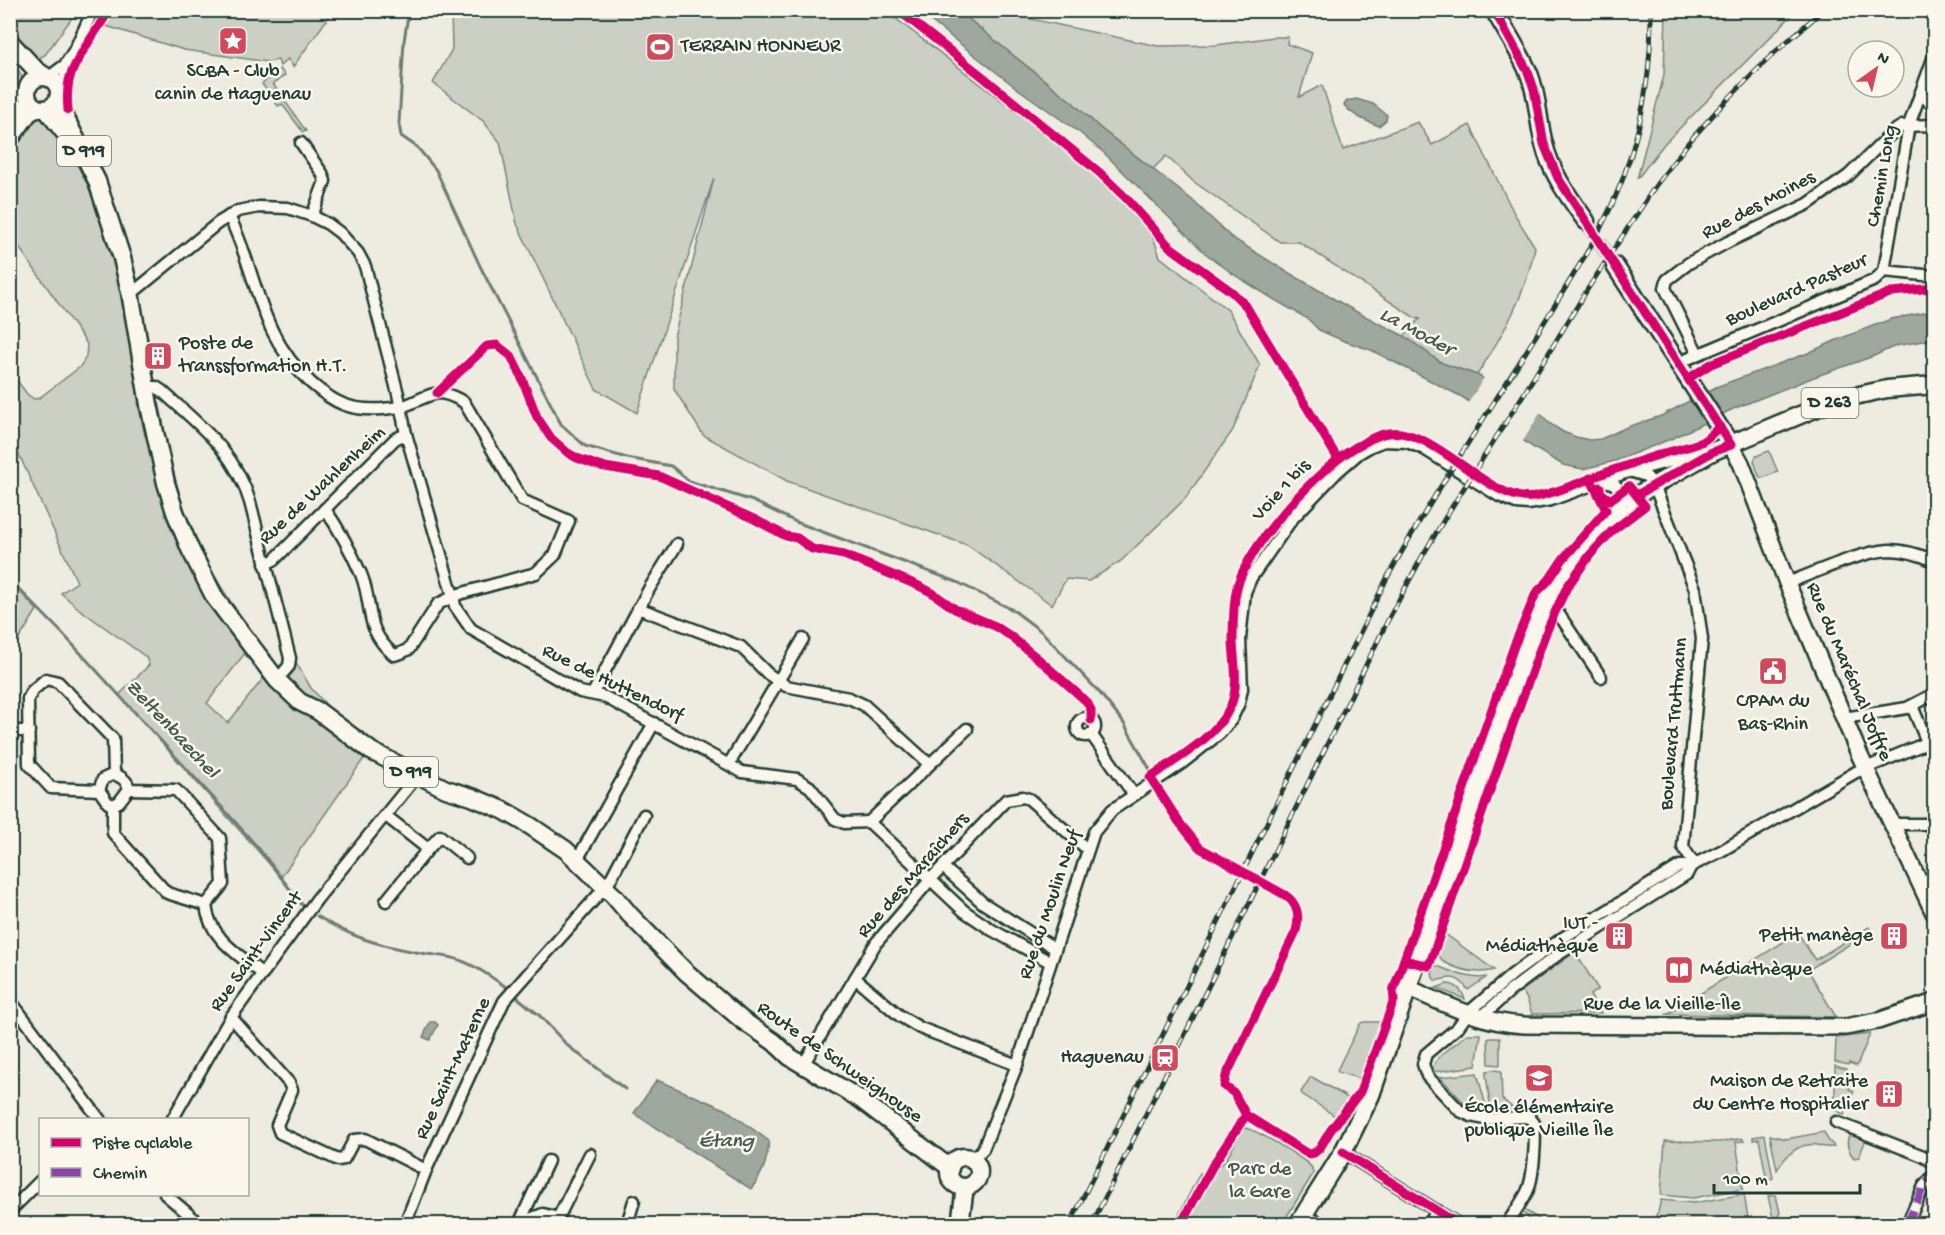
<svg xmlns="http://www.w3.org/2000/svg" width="1945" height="1235" font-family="'Gochi Hand',sans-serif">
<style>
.green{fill:#cbcfc4;stroke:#75867c;stroke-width:1.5}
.water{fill:#9fa89f;stroke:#6c7d74;stroke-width:1.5}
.pier{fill:#eeece1}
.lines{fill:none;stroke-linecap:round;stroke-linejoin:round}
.stream{stroke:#6c7d74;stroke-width:3}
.primary-tunnel{stroke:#c5c9be;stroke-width:16;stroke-dasharray:16 8;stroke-linecap:butt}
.street-casing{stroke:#1f3d34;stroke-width:15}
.secondary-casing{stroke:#1f3d34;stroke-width:20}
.primary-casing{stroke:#1f3d34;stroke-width:21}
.street{stroke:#fbf7ec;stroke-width:10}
.secondary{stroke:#fbf7ec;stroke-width:15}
.primary{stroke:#fbf7ec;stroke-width:16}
.rail-casing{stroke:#1f3d34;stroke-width:5}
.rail{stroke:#fbf7ec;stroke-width:3;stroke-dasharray:9;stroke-linecap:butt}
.quiet{stroke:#8e44ad;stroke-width:8;stroke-dasharray:15 8;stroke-linecap:butt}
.cycleway-casing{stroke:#fbf7ec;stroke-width:13}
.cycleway{stroke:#d6006c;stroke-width:9}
.labels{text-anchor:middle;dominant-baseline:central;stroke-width:5;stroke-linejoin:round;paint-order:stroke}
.shield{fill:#fbf7ec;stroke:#61756b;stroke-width:1.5}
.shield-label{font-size:18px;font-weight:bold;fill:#1f3d34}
.poi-label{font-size:20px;fill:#1f3d34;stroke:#fbf7ec;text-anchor:end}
.street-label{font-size:20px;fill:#1f3d34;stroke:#fbf7ec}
.park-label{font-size:20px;fill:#415a51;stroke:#fbf7ec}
.water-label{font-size:21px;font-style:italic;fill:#455d54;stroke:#fbf7ec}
</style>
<rect width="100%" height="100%" fill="#eeece1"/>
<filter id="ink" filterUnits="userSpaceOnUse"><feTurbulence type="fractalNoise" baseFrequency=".0167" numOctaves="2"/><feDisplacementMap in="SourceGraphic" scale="12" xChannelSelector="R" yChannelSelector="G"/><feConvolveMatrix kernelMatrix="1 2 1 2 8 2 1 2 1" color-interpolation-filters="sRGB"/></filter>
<g filter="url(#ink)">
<g class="green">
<polygon points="10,11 77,11 45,55 35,60 11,36"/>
<polygon points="114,11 114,10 333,11 293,67 288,59 280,66 278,60 268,62 184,50 106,26"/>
<polygon points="451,11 886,11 1093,171 1150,228 1160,257 1228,310 1260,365 1233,430 1185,499 1121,561 1089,581 1066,579 1052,605 967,545 787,481 703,435 674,389 674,337 714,178 637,413 596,389 517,224 500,142 483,121 433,83 452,49"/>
<path d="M959,11H1027L1026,18L1158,46L1216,45L1274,37H1288L1287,44L1312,53L1299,97L1322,85L1343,150L1418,122L1432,145L1470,125L1515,215L1535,247C1524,299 1505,331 1477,375L1442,363L1404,336L1418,320L1421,319L1415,318L1299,242H1280L1194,182L1166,156L1153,169L1100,128L1072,102L1004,48Z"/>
<polygon points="1669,11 1796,11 1664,144 1637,179 1664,75 1666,13"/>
<path d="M11,59C31,85 25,94 15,124L40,113L53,123L65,142L94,197L114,257L141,403L138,404L145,436H148C155,463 160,491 168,517C185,568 213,611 245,653L207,703L228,723L265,676L293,704L353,747L376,760L375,763L365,757L281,877L119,695L149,665L146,657L79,609L61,593L77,582L11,437L10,371L27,394L34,399L39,398L80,367L86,357L87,344L11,236Z"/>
<polygon points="280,69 285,75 273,84 306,131 303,132 282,104 278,106 262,84"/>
<path d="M159,402C164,425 167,447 173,470C185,522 209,572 240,615C249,629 259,643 271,655L267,658L216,589L181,513L155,405Z"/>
<polygon points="1769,451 1778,472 1762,478 1759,476 1754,461 1756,456"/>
<polygon points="11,582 37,610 11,652"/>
<polygon points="295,663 297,664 311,688 330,709 328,712 306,698 287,681"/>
<polygon points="1869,927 1871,931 1808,970 1836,1017 1667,1014 1798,933 1815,960"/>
<path d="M1444,933L1494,970C1475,975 1458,970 1442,961L1438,953Z"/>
<polygon points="1575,952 1598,989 1590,995 1601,1013 1532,1014 1527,999 1522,991"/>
<path d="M1437,966C1454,972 1469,980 1487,977L1468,990C1458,976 1453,976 1436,981L1433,978L1432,973L1435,967Z"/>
<path d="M1447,984C1456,984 1462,991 1465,999L1436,988Z"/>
<polygon points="1363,1022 1381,1022 1382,1024 1362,1078 1360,1079 1338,1072 1337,1070 1360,1024"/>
<polygon points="1467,1034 1481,1034 1476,1066 1434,1072 1433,1067 1438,1058"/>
<polygon points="1870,1034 1857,1066 1849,1063 1848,1065 1835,1062 1836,1038"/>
<polygon points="1490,1038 1500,1038 1500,1065 1489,1064 1488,1039"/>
<polygon points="1835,1066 1846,1069 1845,1072 1853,1075 1849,1089 1854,1091 1844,1115 1835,1110"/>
<polygon points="1493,1070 1501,1071 1502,1099 1515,1110 1491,1112 1486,1075 1487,1071"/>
<polygon points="1477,1073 1488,1113 1465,1104 1440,1077"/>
<polygon points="1312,1077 1348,1098 1349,1101 1338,1118 1302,1094 1301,1092 1310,1078"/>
<path d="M1245,1128C1255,1129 1306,1159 1312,1168L1313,1174L1282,1224H1174L1200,1173L1208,1177L1226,1160L1242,1130Z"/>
<path d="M1824,1132L1828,1140L1834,1146L1832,1147C1826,1148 1822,1146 1817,1145C1799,1142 1785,1156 1777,1170L1770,1135L1786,1139Z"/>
<path d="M1855,1134L1866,1139L1859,1157L1854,1158C1849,1152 1845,1144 1849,1136Z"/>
<polygon points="1765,1135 1773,1178 1767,1181 1759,1139 1753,1140 1753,1137"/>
<polygon points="1742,1138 1744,1141 1736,1142 1743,1189 1693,1198 1661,1195 1665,1141 1721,1142"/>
<polygon points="1744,1194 1749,1224 1651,1224 1658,1212 1661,1200 1694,1203"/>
<polygon points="1776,1195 1780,1213 1776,1218 1781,1224 1785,1221 1787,1224 1779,1224 1772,1214 1768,1196"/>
<polygon points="1523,1209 1547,1224 1531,1224 1527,1216 1521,1212"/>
</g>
<g class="water">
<polygon points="918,11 959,11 1004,48 1072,102 1100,128 1191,199 1231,237 1284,270 1353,310 1404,336 1442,363 1477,375 1533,405 1549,423 1563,432 1576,437 1589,440 1601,439 1627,427 1661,416 1716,387 1808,353 1839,339 1891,319 1934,311 1934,339 1895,346 1874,356 1814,377 1733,409 1673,438 1615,461 1583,469 1563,465 1534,448 1462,397 1371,350 1344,341 1319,330 1308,319 1275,300 1233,274 1205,253 1103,152 1080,133 1014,86"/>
<path d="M1356,99L1373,104L1387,115L1386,120L1379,126C1366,121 1353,116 1344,105L1347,101Z"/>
<polygon points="430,1022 435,1022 438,1025 430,1040 423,1037"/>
<path d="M657,1080L727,1110L769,1141C767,1161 764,1172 751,1189L648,1123L634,1113Z"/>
</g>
<polygon class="pier" points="1485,376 1534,403 1542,410 1522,443 1467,405"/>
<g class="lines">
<g class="stream">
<polyline points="409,10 404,41 399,123 401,136 417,147 436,170 480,266 561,424 585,446 627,458 671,466 689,481 753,501 796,522 957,582 1013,610 1042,632 1099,692 1123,722 1152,773"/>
<polyline points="10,580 63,634 228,814 259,849 303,906"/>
<path d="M317,916C351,937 377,945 416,952C428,955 441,955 453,958C472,963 490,976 506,987"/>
<polyline points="517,997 540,1016 568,1046 625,1089"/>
</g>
<polyline class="primary-tunnel" points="1586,221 1615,266"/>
<g class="street-casing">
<g id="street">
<polyline points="75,49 93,10"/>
<polyline points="49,77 65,65 75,49 60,92"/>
<polyline points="1920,94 1934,106"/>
<polyline points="28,97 17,124 15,137 31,115 43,109"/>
<polyline points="301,143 322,173 325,181 312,216"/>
<path d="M229,216C259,277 257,333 311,383C334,403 350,411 382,409C389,408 397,408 404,406C415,402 428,394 439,393C448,393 456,398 464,402L522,500L569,521L555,555L536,573L459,594L438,604L409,649L401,653L394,655C363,629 374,606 361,574C351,551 339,529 325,509"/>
<polyline points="1884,271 1909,125 1934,56"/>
<polyline points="130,292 136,290 218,223 238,211 259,207 288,208 312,216 328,224 340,233 358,253 365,266 398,394 406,434 453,596 455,606 471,629 580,692 605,697 742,772 797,779 810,787 835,819 844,823 869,822 964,911 992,930 1050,962"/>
<polyline points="1698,354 1665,288 1667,280 1689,263 1728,242 1808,204 1848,176 1894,131 1902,126 1934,125"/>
<polyline points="1678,363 1875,280 1884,271 1934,276"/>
<path d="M146,387H156L162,391C200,426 235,451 250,502L290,658L289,666L277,680"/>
<polyline points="1633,472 1646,476 1654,485 1695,589 1702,639 1683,847 1694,864"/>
<path d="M1606,481C1617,483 1622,492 1623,502L1619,510"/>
<polyline points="265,564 274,560 395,439 406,434"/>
<path d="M1787,583C1817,572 1859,552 1889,550C1904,550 1921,555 1934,561"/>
<polyline points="1546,602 1556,610 1601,677"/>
<polyline points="638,608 741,647 768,674 786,686 849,698 864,705 929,764"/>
<polyline points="593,693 649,589 677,544"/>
<polyline points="1912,706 1927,742"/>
<circle cx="1086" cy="727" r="9"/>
<polyline points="1844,718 1907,708 1934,694"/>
<polyline points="10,731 29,731"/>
<polyline points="1091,734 1134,795"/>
<polyline points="729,764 803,639"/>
<polyline points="99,790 103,779 114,774"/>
<polyline points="113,805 119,802 129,789"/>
<polyline points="869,822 967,729"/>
<polyline points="1891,824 1934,824"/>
<polyline points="428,849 440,836 467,858"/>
<polyline points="577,860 654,723"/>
<polyline points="943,867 983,903 1054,948"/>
<polyline points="1919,883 1934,876"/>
<polyline points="386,901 428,849 386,816"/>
<path d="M206,905L167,893L113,833V805L108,803L99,790L51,788L29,764L28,699L33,690L46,679L58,682L113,739L114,774C122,777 128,781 129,789L176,790L220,838L223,884L206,905C209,938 239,955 263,974"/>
<polyline points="855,978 900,1016 920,1028 1017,1065"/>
<polyline points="10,1000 100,1120"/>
<polyline points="231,1017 289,1083 292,1090 277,1125 280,1133 338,1160 344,1159 354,1140 365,1139 426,1170"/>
<polyline points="1480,1018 1510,991 1556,956 1687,874 1691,866"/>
<polyline points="803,1065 876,943 931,879 1006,800 1023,797 1029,799 1087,849"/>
<polyline points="172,1120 231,1017 317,899 417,776"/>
<polyline points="1836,1122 1923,1156 1933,1162"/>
<polyline points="1343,1152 1458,1224"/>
<polyline points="972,1160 983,1149 1017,1065 1094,832 1112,810 1182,763 1220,733 1231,720 1239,703 1242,689 1240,639 1245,592 1251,578 1292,519 1337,472 1359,453 1371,446 1384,441 1407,442 1424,449 1499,496 1516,503 1528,504 1551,500 1622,474 1699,454"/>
<polyline points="165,1194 200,1224"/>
<polyline points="10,1211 40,1181"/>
<path d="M1299,1223C1307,1216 1314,1219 1322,1224"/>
<polyline points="405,1224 426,1170 504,1001 608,884 644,815"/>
<polyline points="519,1224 548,1161"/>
<polyline points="527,1224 530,1219 543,1214 558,1218 590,1154"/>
<polyline points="627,1224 634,1201"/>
<polyline points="1428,1224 1438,1211"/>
<path d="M1507,1224C1513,1214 1521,1204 1527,1192C1534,1178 1536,1138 1534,1123L1530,1118L1525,1117L1485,1119L1471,1116L1460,1111L1427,1076L1423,1064L1426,1054L1458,1027L1468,1013L1513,974L1561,939L1680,866H1691L1721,851L1856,772L1934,740"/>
<polyline points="1907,1224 1924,1186 1933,1176"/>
</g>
</g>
<g class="secondary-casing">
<g id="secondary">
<polyline points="1731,445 1741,463 1787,583 1860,756 1934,913"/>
<path d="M1409,988C1446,1005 1483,1023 1524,1025L1845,1027L1878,1021L1934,1002"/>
</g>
</g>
<g class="primary-casing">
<g id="primary">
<path d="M1494,10C1506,32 1521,53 1530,76C1538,98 1538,121 1544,144C1551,173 1569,197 1586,221"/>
<polyline points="10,42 36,70 45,76"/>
<circle cx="43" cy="93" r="16"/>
<polyline points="59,97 63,113 97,181 122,258 130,292 149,405 166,483 175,512 190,549 215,598 277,680 300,702 318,711 371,751 446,789 472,797 503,810 529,825 566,850 613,895 630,915 686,972 742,1020 774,1042 790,1057 860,1099 950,1168"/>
<polyline points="46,109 64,132"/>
<polyline points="1615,266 1731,445"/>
<circle cx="964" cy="1172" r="15"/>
<polyline points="960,1224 965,1187"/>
<polyline points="1298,1224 1343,1152 1371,1095 1522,658 1550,594 1572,560 1609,519 1637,495 1714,451 1836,400 1887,389 1934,385"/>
</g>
</g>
<use href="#street" class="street"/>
<use href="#secondary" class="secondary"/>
<use href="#primary" class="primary"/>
<g class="rail-casing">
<g id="rail">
<path d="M1070,1224L1387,578C1433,494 1487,415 1537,334C1558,299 1581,265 1600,229C1636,162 1652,86 1651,10"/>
<polyline points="1092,1224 1388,620 1423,555 1448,513 1525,392 1587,290 1656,185 1688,143 1721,106 1773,54 1823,10"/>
</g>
</g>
<use href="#rail" class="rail"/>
<polyline class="quiet" points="1907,1224 1924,1186 1933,1176"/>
<g class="cycleway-casing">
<g id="cycleway">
<polyline points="898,10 982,76 1100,173 1127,199 1169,246 1232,292 1246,306 1338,459"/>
<polyline points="1494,10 1528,72 1534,89 1544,144 1558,178 1731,445 1712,452 1637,495"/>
<path d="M68,110C67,100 67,91 69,81C73,61 98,30 109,10"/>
<polyline points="1689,378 1711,364 1892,292 1934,288"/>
<polyline points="437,393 487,346 497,345 511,356 521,376 537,417 551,438 568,453 577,458 599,466 659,476 754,519 786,536 797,538 812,549 844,555 917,585 931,592 955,609 995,626 1009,635 1042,662 1087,702 1091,710 1091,720"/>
<path d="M1590,478L1606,510L1563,559L1549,580L1536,593L1514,646L1393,991L1394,1000L1360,1092L1330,1131L1320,1148L1314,1153L1308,1154L1246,1115L1234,1093L1224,1086L1226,1076L1296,931C1300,916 1298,904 1285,895L1200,848L1179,822L1150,777C1177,759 1218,736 1231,705C1239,685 1234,663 1233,642C1233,626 1233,608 1236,592C1243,549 1323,462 1363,443C1370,439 1380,434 1388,433C1427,426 1478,487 1517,496C1524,498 1532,498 1539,496C1563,491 1592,477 1616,469C1634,463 1651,457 1668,452C1678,449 1689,447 1699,443C1708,440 1712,432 1720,427"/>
<polyline points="1404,960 1429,966 1513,724 1545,635 1556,610 1567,587 1590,555 1612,531 1645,506 1629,486 1610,500 1600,492 1600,487"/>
<polyline points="1343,1152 1458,1224"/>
<polyline points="1181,1224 1213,1165 1246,1115"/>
</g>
</g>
<use href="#cycleway" class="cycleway"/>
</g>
</g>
<defs>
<g id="sight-square" transform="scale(1.5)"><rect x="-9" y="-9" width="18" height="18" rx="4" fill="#d1495b" stroke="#fbf7ec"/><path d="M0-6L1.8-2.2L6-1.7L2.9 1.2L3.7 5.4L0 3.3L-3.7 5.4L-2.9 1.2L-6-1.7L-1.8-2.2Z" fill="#fff"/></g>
<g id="stadium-square" transform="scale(1.5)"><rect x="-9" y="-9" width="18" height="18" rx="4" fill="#d1495b" stroke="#fbf7ec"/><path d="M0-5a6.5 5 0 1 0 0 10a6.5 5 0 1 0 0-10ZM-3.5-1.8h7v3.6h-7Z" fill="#fff"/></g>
<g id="building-square" transform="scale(1.5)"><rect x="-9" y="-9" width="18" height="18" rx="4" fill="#d1495b" stroke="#fbf7ec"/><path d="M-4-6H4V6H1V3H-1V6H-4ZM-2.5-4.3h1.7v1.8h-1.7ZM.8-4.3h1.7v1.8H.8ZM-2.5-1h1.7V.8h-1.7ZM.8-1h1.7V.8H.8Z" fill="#fff"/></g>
<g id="civic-square" transform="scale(1.5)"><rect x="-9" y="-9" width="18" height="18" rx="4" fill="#d1495b" stroke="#fbf7ec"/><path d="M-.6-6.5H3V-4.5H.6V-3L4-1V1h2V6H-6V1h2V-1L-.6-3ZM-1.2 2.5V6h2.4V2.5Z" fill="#fff"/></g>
<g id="library-square" transform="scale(1.5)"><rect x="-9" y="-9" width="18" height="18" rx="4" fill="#d1495b" stroke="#fbf7ec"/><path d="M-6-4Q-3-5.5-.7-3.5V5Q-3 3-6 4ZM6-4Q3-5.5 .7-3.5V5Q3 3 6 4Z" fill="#fff"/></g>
<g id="station-square" transform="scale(1.5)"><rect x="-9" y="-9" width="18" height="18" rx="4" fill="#d1495b" stroke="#fbf7ec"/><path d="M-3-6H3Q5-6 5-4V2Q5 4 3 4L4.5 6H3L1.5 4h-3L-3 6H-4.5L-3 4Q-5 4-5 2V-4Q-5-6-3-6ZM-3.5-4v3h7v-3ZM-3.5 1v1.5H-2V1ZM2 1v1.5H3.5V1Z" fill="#fff"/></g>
<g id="school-square" transform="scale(1.5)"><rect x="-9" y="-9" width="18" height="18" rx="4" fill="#d1495b" stroke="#fbf7ec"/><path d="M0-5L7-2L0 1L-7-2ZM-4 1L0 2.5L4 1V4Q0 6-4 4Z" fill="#fff"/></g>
</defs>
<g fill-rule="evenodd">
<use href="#sight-square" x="233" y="41"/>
<use href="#stadium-square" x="660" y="47"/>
<use href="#building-square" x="158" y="356"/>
<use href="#civic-square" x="1773" y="671"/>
<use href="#building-square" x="1619" y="936"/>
<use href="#building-square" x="1894" y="936"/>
<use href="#library-square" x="1679" y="970"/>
<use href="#station-square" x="1165" y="1058"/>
<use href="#school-square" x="1539" y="1078"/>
<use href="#building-square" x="1889" y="1094"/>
</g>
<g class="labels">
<g class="shield">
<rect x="57" y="136" width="54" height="30" rx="4.5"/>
<rect x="1801.5" y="388" width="57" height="30" rx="4.5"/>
<rect x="384" y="757" width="54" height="30" rx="4.5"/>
</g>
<g class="shield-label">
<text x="84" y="151">D 919</text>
<text x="1830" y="403">D 263</text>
<text x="411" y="772">D 919</text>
</g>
<g class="poi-label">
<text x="681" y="47" text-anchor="start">TERRAIN HONNEUR</text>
<text x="233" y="72" text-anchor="middle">SCBA - Club<tspan x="233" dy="23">canin de Haguenau</tspan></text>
<text x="179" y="344" text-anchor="start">Poste de<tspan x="179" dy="23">transsformation H.T.</tspan></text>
<text x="1773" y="702" text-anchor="middle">CPAM du<tspan x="1773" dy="23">Bas-Rhin</tspan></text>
<text x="1598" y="924">IUT -<tspan x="1598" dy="23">Médiathèque</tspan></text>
<text x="1873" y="936">Petit manège</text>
<text x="1700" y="970" text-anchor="start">Médiathèque</text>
<text x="1144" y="1058">Haguenau</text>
<text x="1868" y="1082">Maison de Retraite<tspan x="1868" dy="23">du Centre Hospitalier</tspan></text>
<text x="1539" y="1108" text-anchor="middle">École élémentaire<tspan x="1539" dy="23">publique Vieille Île</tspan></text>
</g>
<g class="street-label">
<text transform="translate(1883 176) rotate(-80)">Chemin Long</text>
<text transform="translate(1759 206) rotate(-28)">Rue des Moines</text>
<text transform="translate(1797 291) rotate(-24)">Boulevard Pasteur</text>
<text transform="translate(323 486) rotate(-43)">Rue de Wahlenheim</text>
<text transform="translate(1282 491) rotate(-47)">Voie 1 bis</text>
<text transform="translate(1848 672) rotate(67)">Rue du Maréchal Joffre</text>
<text transform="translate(612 684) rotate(26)">Rue de Huttendorf</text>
<text transform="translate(1675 724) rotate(-85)">Boulevard Truttmann</text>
<text transform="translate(914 876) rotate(-49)">Rue des Maraîchers</text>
<text transform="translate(1051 905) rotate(-71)">Rue du Moulin Neuf</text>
<text transform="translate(257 952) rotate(-54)">Rue Saint-Vincent</text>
<text x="1662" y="1005">Rue de la Vieille-Île</text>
<text transform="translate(839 1063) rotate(35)">Route de Schweighouse</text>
<text transform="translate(454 1069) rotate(-65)">Rue Saint-Materne</text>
</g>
<g class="park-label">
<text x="1260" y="1170">Parc de<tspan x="1260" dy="23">la Gare</tspan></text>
</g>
<g class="water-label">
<text transform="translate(1416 333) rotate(28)">La Moder</text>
<text transform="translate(171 730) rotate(47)">Zeltenbaechel</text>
<text x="726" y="1142">Étang</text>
</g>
</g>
<rect width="1945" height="1235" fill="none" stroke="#fbf7ec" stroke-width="36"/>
<rect x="18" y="18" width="1909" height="1199" fill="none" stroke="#1f3d34" stroke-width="2" filter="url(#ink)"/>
<rect x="39" y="1118" width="210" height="78" fill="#fbf7ec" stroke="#a3ada2" stroke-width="1.5"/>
<rect x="51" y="1138" width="30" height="9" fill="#d6006c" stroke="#a3ada2" stroke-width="1.5"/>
<text x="93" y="1148" font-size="18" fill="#1f3d34">Piste cyclable</text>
<rect x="51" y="1168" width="30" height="9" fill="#8e44ad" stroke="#a3ada2" stroke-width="1.5"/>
<text x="93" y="1178" font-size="18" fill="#1f3d34">Chemin</text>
<g transform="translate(1876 69) rotate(34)"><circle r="28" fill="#fbf7ec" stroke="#a3ada2" stroke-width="1.5"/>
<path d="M0-4.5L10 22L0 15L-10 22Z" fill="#d1495b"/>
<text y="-9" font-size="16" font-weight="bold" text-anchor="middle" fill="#1f3d34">N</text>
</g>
<path d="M1714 1184v9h146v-9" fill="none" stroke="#1f3d34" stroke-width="3"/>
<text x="1723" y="1184" font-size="18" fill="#1f3d34" stroke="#fbf7ec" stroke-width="4.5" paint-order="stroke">100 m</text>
</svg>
